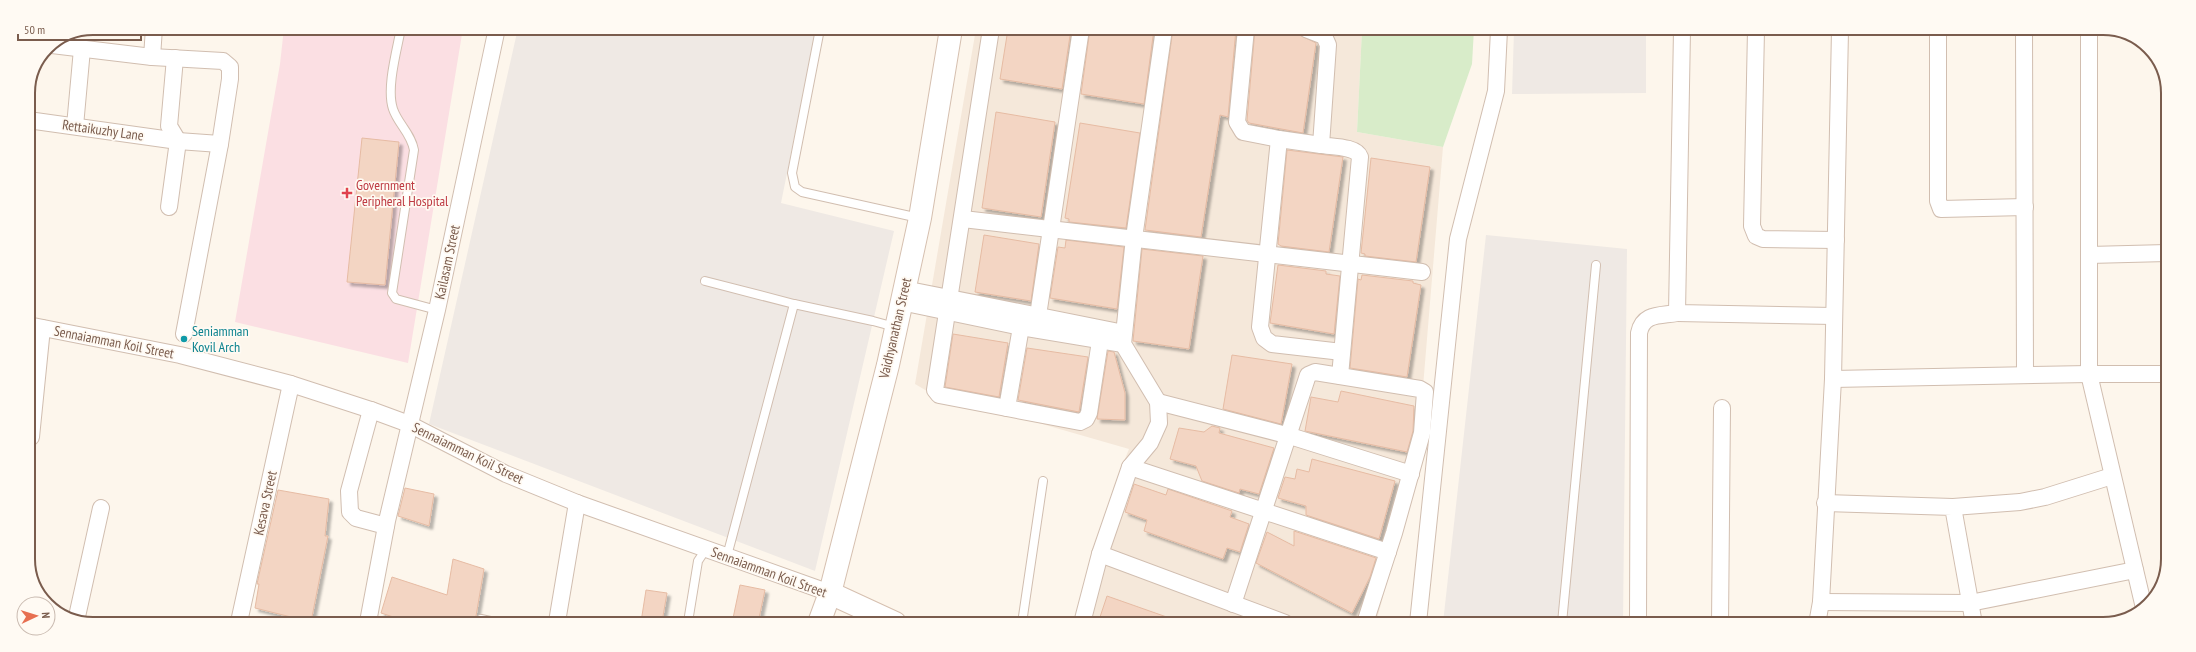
<svg xmlns="http://www.w3.org/2000/svg" width="2196" height="652" font-family="'PT Sans Narrow',sans-serif">
<style>
.residential{fill:#f5e8da}
.industrial{fill:#efe9e4}
.medical{fill:#fbdfe3}
.green{fill:#d8ecc9}
.building{fill:#f3d5c3;stroke:#e6bba3;filter:url(#shadow)}
.lines{fill:none;stroke-linecap:round;stroke-linejoin:round}
.lane-casing{stroke:#d1beb0;stroke-width:10}
.street-casing{stroke:#d1beb0;stroke-width:18}
.secondary-casing{stroke:#d6c0b0;stroke-width:24}
.lane{stroke:#fff;stroke-width:8}
.street{stroke:#fff;stroke-width:16}
.secondary{stroke:#fff;stroke-width:22}
.health-dot{fill:#e0444e;stroke:#fffaf3;stroke-width:1.5}
.culture-dot{fill:#0f9aa8;stroke:#fffaf3;stroke-width:1.5}
.labels{text-anchor:middle;dominant-baseline:central;stroke-width:3.5;stroke-linejoin:round;paint-order:stroke}
.street-label{font-size:14px;fill:#7a5c4d;stroke:#fffaf3}
.health-label{font-size:14px;fill:#be3a42;stroke:#fffaf3;text-anchor:start}
.culture-label{font-size:14px;fill:#0d838f;stroke:#fffaf3;text-anchor:start}
.rim{fill:none;stroke:#7a5c4d;stroke-width:2}
</style>
<defs>
<filter id="shadow"><feDropShadow dx="3.5" dy="3.5" stdDeviation="1" flood-color="#0004"/></filter>
</defs>
<rect width="100%" height="100%" fill="#fdf6ec"/>
<polygon class="residential" points="976,29 1362,30 1357,132 1443,147 1423,387 1428,428 1376,623 1074,623 1114,486 1129,449 927,391 915,384"/>
<g class="industrial">
<polygon points="518,28 816,29 781,203 894,231 815,571 429,424"/>
<polygon points="1514,30 1646,30 1646,93 1512,94"/>
<polygon points="1486,235 1627,249 1623,623 1443,623"/>
</g>
<polygon class="medical" points="284,28 463,28 408,363 235,322 280,64"/>
<polygon class="green" points="1360,29 1474,29 1472,64 1443,147 1357,132 1362,30"/>
<g class="building">
<polygon points="1008,29 1071,29 1062,89 1000,79"/>
<polygon points="1090,29 1154,29 1144,104 1081,94"/>
<polygon points="1173,29 1236,29 1228,117 1220,115 1201,237 1145,230"/>
<polygon points="1255,29 1298,34 1316,43 1303,133 1249,123 1247,120"/>
<polygon points="996,112 1055,122 1041,217 982,208"/>
<polygon points="1080,123 1140,133 1126,228 1069,222 1069,219 1065,218"/>
<polygon points="362,138 399,142 385,285 347,282"/>
<polygon points="1287,150 1343,157 1329,252 1281,246 1278,244"/>
<polygon points="1371,158 1430,167 1416,262 1365,256 1365,254 1361,253"/>
<polygon points="984,235 1039,244 1031,301 975,292"/>
<polygon points="1066,240 1124,247 1117,309 1050,298 1058,247 1065,248"/>
<polygon points="1142,249 1203,256 1189,349 1133,341"/>
<polygon points="1278,265 1326,271 1326,274 1340,276 1334,334 1270,323"/>
<polygon points="1362,275 1413,281 1413,283 1421,285 1407,377 1350,368 1358,279 1361,280"/>
<polygon points="953,334 1008,343 999,397 945,387"/>
<polygon points="1027,348 1088,357 1079,412 1018,400"/>
<polygon points="1108,351 1114,352 1125,393 1125,420 1097,419"/>
<polygon points="1232,355 1292,364 1281,424 1223,409"/>
<polygon points="1341,391 1414,406 1413,431 1407,452 1305,431 1311,397 1338,402"/>
<polygon points="1212,426 1220,428 1219,433 1274,448 1259,494 1240,489 1239,493 1202,481 1196,466 1170,459 1179,428 1204,432"/>
<polygon points="1312,459 1395,481 1379,539 1306,515 1306,506 1278,498 1285,477 1295,479 1297,469 1309,472"/>
<polygon points="1134,484 1166,495 1168,489 1232,511 1230,517 1249,524 1240,552 1227,548 1223,559 1144,531 1147,520 1125,512"/>
<polygon points="405,488 434,494 429,526 398,516"/>
<polygon points="278,490 329,499 325,536 328,536 311,622 255,608 259,584 257,584"/>
<polygon points="1294,531 1376,558 1370,577 1352,613 1256,563 1267,532 1294,546"/>
<polygon points="453,559 484,569 475,622 409,622 381,613 392,577 447,595"/>
<polygon points="740,585 765,590 758,623 732,623"/>
<polygon points="646,590 667,593 662,622 641,622"/>
<polygon points="1107,596 1178,621 1177,623 1098,623"/>
</g>
<g class="lines">
<g class="lane-casing">
<g id="lane">
<path d="M401,28C397,50 386,88 393,109C398,124 411,133 414,150L392,293L396,299L437,310"/>
<polyline points="820,29 792,173 795,187 802,192 919,218"/>
<polyline points="705,281 794,304 873,321 895,327"/>
<polyline points="727,556 794,304"/>
<polyline points="481,619 495,622"/>
<polyline points="688,622 698,561 706,549"/>
<polyline points="1022,623 1043,481"/>
<polyline points="1562,623 1596,265"/>
</g>
</g>
<g class="street-casing">
<g id="street">
<polyline points="991,29 935,390 939,395 1080,422 1086,419 1089,413 1100,341"/>
<polyline points="1246,29 1237,122 1243,132 1279,139"/>
<path d="M1306,29L1324,36L1328,45L1321,145C1331,147 1356,146 1360,157L1340,376"/>
<polyline points="1682,30 1677,313 1834,316"/>
<polyline points="1756,30 1752,226 1756,236 1763,239 1836,240"/>
<polyline points="1938,30 1938,201 1941,209 2025,207"/>
<polyline points="2024,30 2025,375"/>
<polyline points="2089,30 2089,374 2144,608"/>
<polyline points="52,45 152,57 223,61 230,67 230,79 220,144 184,334"/>
<polyline points="152,57 154,28"/>
<polyline points="28,120 178,141 220,144"/>
<polyline points="75,126 82,49"/>
<polyline points="1321,145 1279,139 1260,327 1264,338 1272,344 1342,352"/>
<polyline points="169,207 178,141 169,126 175,58"/>
<polyline points="963,219 1422,272"/>
<polyline points="2089,255 2167,253"/>
<polyline points="904,289 1124,333"/>
<polyline points="901,302 1021,327 1123,344"/>
<polyline points="28,325 180,355 291,384 371,410 409,424 506,474 577,503 830,593"/>
<polyline points="1036,329 1081,29"/>
<polyline points="1833,379 2089,374 2167,374"/>
<polyline points="1158,402 1290,436 1411,474"/>
<polyline points="1007,408 1021,327"/>
<polyline points="371,410 349,491 350,512 356,518 386,526"/>
<polyline points="31,437 42,328"/>
<polyline points="1130,467 1388,552"/>
<polyline points="1825,503 1953,507 1974,624"/>
<polyline points="1953,507 2020,502 2045,497 2112,476"/>
<polyline points="1100,554 1285,623"/>
<polyline points="1821,602 1970,603 2135,570"/>
<polyline points="1233,604 1308,375 1315,372 1420,389 1425,392 1422,433 1394,533 1365,623"/>
<polyline points="76,621 101,508"/>
<polyline points="239,622 291,384"/>
<polyline points="368,622 387,521 437,310 497,28"/>
<polyline points="557,622 577,503"/>
<polyline points="1082,623 1100,554 1130,467 1150,443 1159,423 1158,402 1123,344 1134,238 1164,29"/>
<polyline points="1418,623 1458,239 1496,91 1499,30"/>
<path d="M1638,623L1639,333C1643,313 1660,316 1677,313"/>
<polyline points="1720,624 1722,408"/>
<polyline points="1817,624 1821,602 1833,379 1840,30"/>
</g>
</g>
<g class="secondary-casing">
<g id="secondary">
<polyline points="830,593 895,623"/>
<polyline points="819,623 830,593 888,365 920,218 951,29"/>
</g>
</g>
<use href="#lane" class="lane"/>
<use href="#street" class="street"/>
<use href="#secondary" class="secondary"/>
</g>
<path class="health-dot" d="M345 187h4v4h4v4h-4v4h-4v-4h-4v-4h4z"/>
<circle class="culture-dot" cx="184" cy="339" r="4"/>
<g class="labels">
<g class="street-label">
<text transform="translate(103 130) rotate(8)">Rettaikuzhy Lane</text>
<text transform="translate(447 262) rotate(-78)">Kailasam Street</text>
<text transform="translate(895 328) rotate(-77)">Vaidhyanathan Street</text>
<text transform="translate(114 342) rotate(11)">Sennaiamman Koil Street</text>
<text transform="translate(468 453) rotate(26)">Sennaiamman Koil Street</text>
<text transform="translate(265 503) rotate(-78)">Kesava Street</text>
<text transform="translate(769 572) rotate(20)">Sennaiamman Koil Street</text>
</g>
<g class="health-label">
<text x="356" y="185">Government<tspan x="356" dy="16">Peripheral Hospital</tspan></text>
</g>
<g class="culture-label">
<text x="192" y="331">Seniamman<tspan x="192" dy="16">Kovil Arch</tspan></text>
</g>
</g>
<path d="M0 0H2196V652H0ZM93 35H2103A58 58 0 0 1 2161 93V559A58 58 0 0 1 2103 617H93A58 58 0 0 1 35 559V93A58 58 0 0 1 93 35Z" fill="#fffaf3" fill-rule="evenodd"/>
<path class="rim" d="M93 35H2103A58 58 0 0 1 2161 93V559A58 58 0 0 1 2103 617H93A58 58 0 0 1 35 559V93A58 58 0 0 1 93 35Z"/>
<g transform="translate(36 616) rotate(86)"><circle r="19" fill="#fffaf3" stroke="#cabbb1"/>
<path d="M0-3L7 15L0 10L-7 15Z" fill="#e76f51"/>
<text y="-6" font-size="11" font-weight="bold" text-anchor="middle" fill="#7a5c4d">N</text>
</g>
<path d="M18 34v6h123v-6" fill="none" stroke="#7a5c4d" stroke-width="2"/>
<text x="24" y="34" font-size="12" fill="#7a5c4d" stroke="#fffaf3" stroke-width="3" paint-order="stroke">50 m</text>
</svg>
